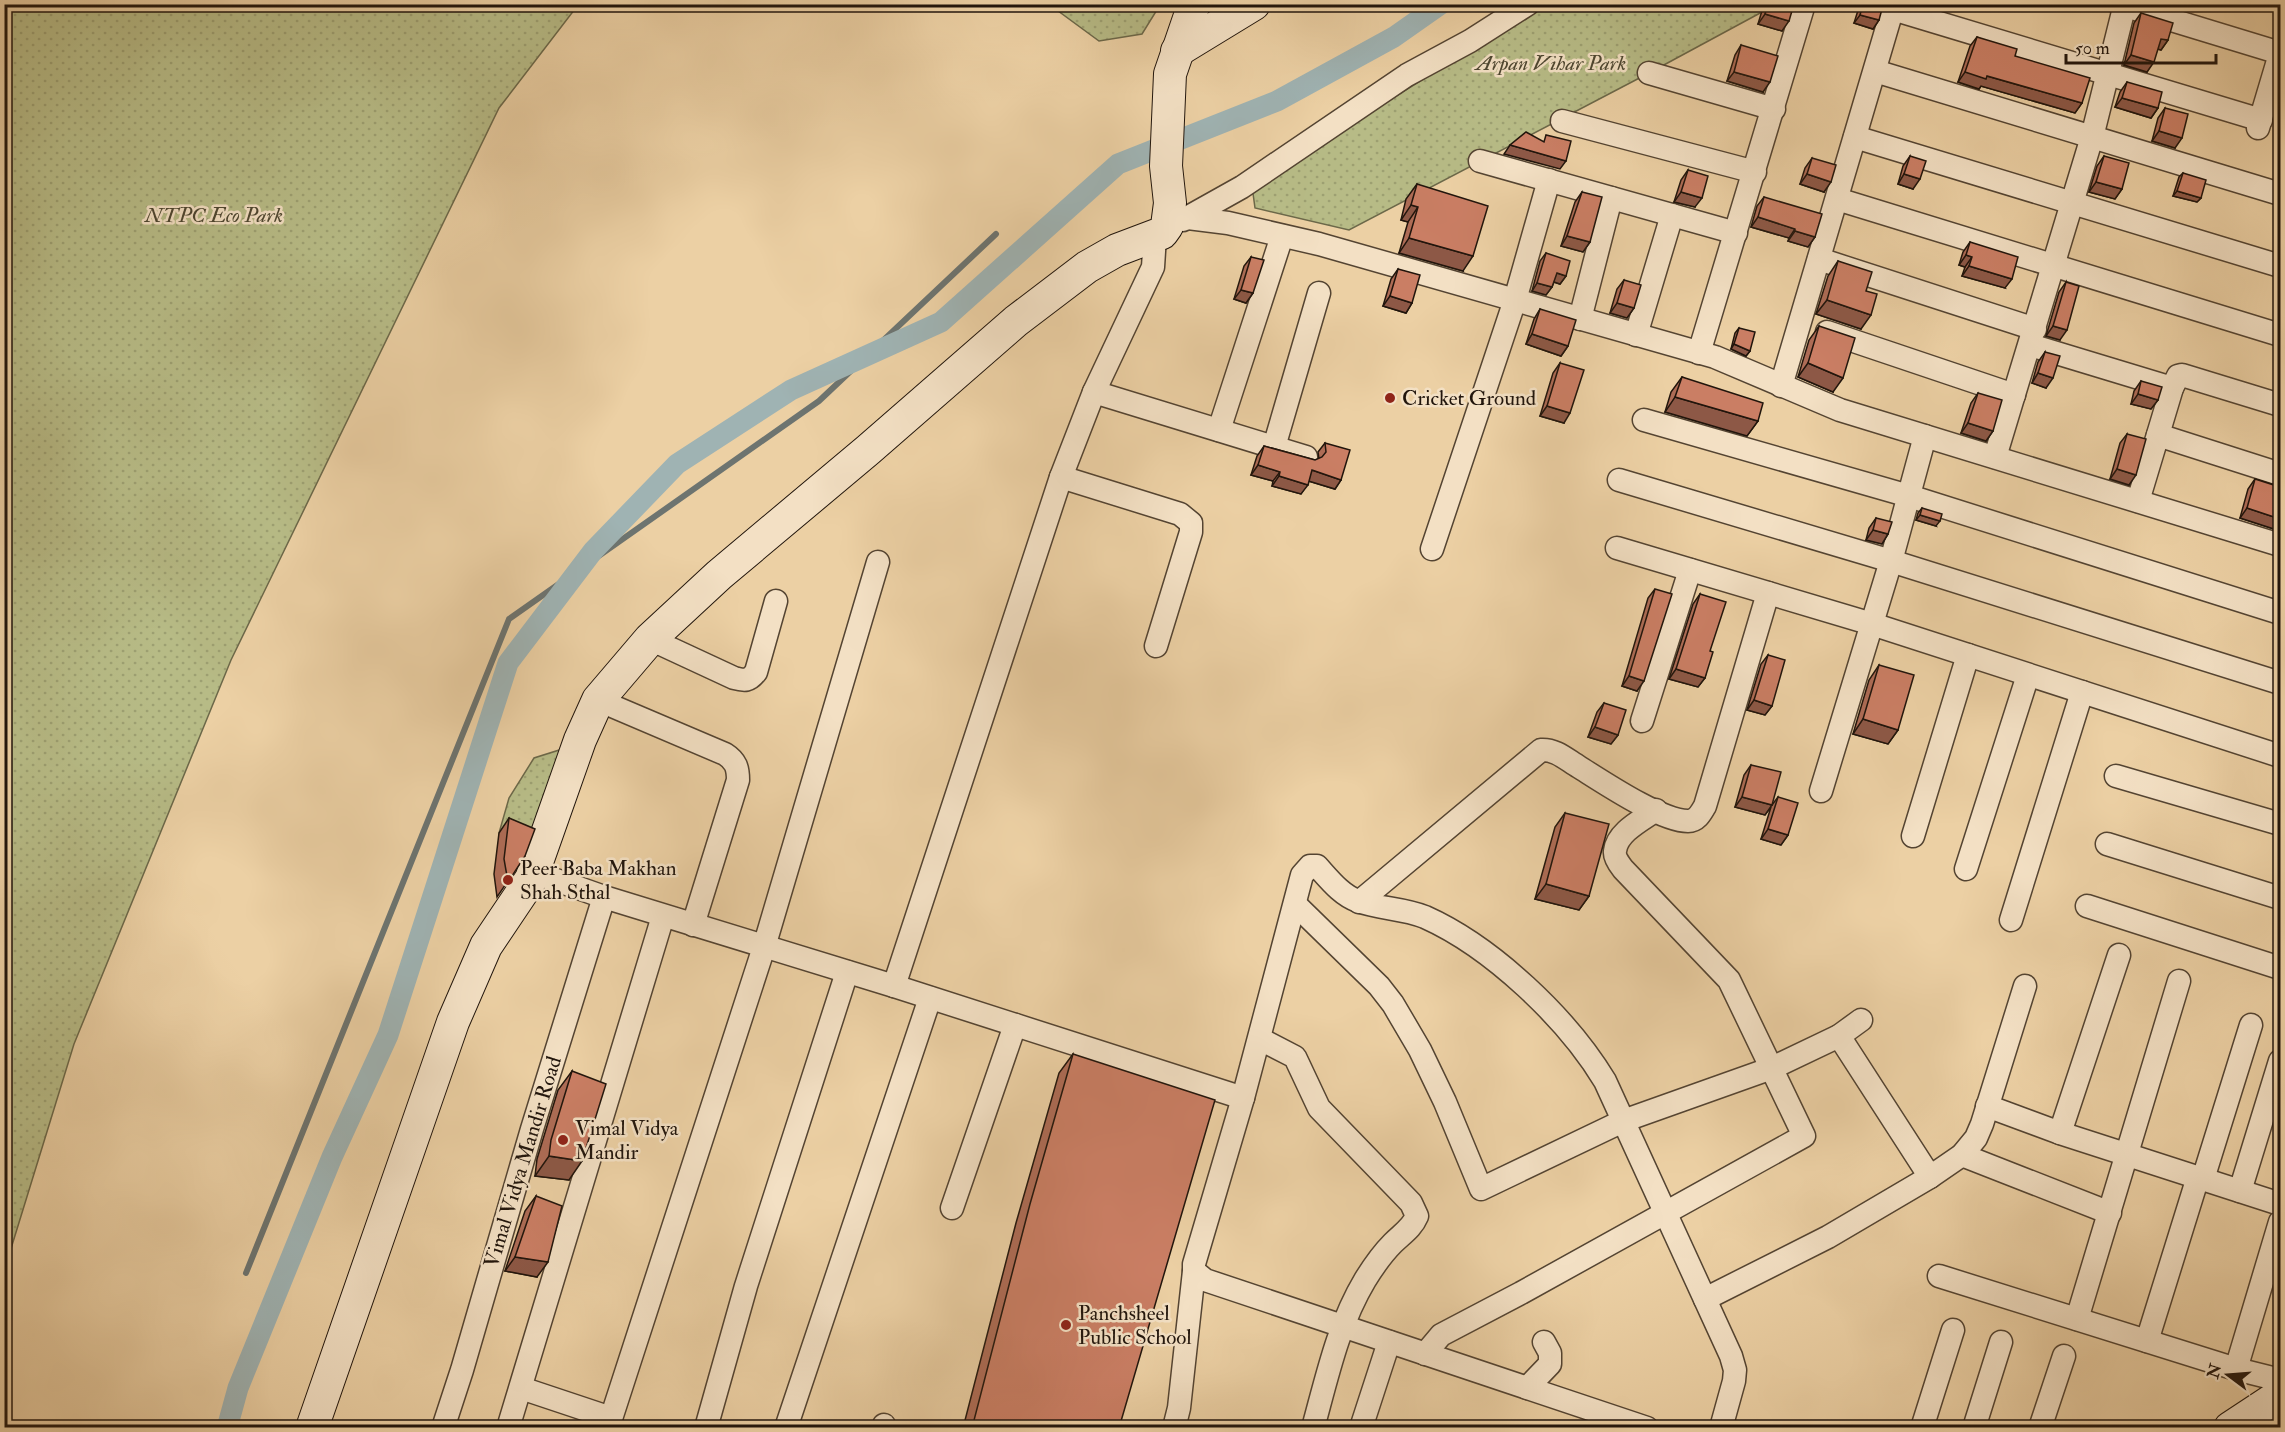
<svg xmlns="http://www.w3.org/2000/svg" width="2285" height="1432" font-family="'IM FELL Double Pica',serif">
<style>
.grass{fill:url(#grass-dots);stroke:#6c6849;stroke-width:1.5}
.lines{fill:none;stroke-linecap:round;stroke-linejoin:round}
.stream{stroke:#6d7470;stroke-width:6}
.canal{stroke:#9fb3b3;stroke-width:21}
.street-casing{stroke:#544432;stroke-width:25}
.secondary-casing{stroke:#21150c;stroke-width:34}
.street{stroke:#f3e0c4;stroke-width:22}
.secondary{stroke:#f3e0c4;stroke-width:32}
.wall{fill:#ae6c56;stroke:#21150c;stroke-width:1.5}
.shaded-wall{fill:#8d5846;stroke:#21150c;stroke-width:1.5}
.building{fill:#ca7e64;stroke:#21150c;stroke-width:1.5}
.poi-dot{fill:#8f2418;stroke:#f3e0c4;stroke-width:2}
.labels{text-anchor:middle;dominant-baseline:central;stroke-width:5;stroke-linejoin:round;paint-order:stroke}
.park-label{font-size:21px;font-style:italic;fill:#4e4731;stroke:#f3e0c4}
.poi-label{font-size:21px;fill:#21150c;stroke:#f3e0c4;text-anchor:start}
.street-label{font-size:21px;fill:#21150c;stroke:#f3e0c4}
</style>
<defs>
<pattern id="grass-dots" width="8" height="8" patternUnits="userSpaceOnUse" patternTransform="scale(1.5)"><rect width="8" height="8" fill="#b7bb86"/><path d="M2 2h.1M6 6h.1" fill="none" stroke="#9da072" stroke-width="1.8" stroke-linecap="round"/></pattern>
</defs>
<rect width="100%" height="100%" fill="#ecd0a4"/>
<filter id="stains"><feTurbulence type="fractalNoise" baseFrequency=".00333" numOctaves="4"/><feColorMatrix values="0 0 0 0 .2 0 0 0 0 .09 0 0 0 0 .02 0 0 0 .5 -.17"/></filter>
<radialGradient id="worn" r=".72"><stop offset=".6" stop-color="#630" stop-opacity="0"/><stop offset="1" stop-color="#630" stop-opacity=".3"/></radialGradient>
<g class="grass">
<polygon points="5,4 578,5 499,108 231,660 74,1044 5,1268"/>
<polygon points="1050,5 1160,5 1142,34 1099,41"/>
<polygon points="1542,5 1775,5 1649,73 1349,230 1255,208 1252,186"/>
<polygon points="572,746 536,848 499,833 509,798 534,758"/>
</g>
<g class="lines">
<polyline class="stream" points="246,1273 509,619 819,401 996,234"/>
<polyline class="canal" points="227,1428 238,1388 332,1157 388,1035 508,663 593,551 677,464 791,390 941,322 1118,164 1277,101 1394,37 1441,4"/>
<g class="street-casing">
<g id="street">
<polyline points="1876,4 2261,120"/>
<polyline points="2119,4 2280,53"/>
<polyline points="1875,71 2280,194"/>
<polyline points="1649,73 1774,109"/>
<polyline points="1562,121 1755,172"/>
<polyline points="2258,128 2280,54"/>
<polyline points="1855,137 2280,266"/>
<polyline points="1480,161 1736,233"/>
<polyline points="1837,199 2280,335"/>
<polyline points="1188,218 1228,223 1319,244 1715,357 1840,410 2280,545"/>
<polyline points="1183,220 1242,187 1407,75 1470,41 1528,4"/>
<polyline points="1819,259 2035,329"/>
<polyline points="1580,319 1611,198"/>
<polyline points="1827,332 2014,395"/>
<polyline points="1636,335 1672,215"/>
<polyline points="2030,345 2172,388"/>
<polyline points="1699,353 1804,4"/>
<polyline points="1781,386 1894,4"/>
<polyline points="1094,392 1306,457"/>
<polyline points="1644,420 1909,496 2280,613"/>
<polyline points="1219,430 1282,236"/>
<polyline points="2158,435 2280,474"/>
<polyline points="1274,447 1319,293"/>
<polyline points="1995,457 2092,137 2125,4"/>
<polyline points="1061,477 1180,514 1191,523 1191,532 1156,646"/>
<polyline points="1619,480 1891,561 2280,683"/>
<polyline points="2138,501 2172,388 2178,376 2182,375 2280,405"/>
<polyline points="1617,548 1872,624 2280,756"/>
<polyline points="1432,549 1515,300 1549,180"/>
<path d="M650,639L734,678C745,681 749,681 756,672L776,601"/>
<path d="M598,700L725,754C736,761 738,768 738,780L693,925"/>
<polyline points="1642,721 1690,570"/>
<polyline points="2116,776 2280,824"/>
<polyline points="1821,791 1891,561 1925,436"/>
<polyline points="1913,836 1968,655"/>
<polyline points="2107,844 2280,898"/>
<polyline points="1966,869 2028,675"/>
<polyline points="533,872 604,897 894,986 1243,1098"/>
<path d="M1359,902L1541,750C1556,749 1567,760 1579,767C1603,782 1661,821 1688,821C1697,821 1701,813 1705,806L1768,593"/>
<polyline points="1295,904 1379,986 1393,1004 1420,1050 1445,1102 1481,1189 1623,1121 1772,1068 1839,1036 1861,1020"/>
<polyline points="2087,906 2280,968"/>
<polyline points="2011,920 2082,692"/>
<polyline points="894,986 1061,477 1094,392 1153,267 1155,236"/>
<polyline points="1839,1036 1930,1177"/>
<path d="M1260,1039L1295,1057L1319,1108L1411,1203L1417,1216C1412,1228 1402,1234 1393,1243C1382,1254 1373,1267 1365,1280C1338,1325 1327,1377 1313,1428"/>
<polyline points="1987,1106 2060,1133 2280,1204"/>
<polyline points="2060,1133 2119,955"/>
<polyline points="1962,1155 2110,1213"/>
<polyline points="2203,1179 2251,1025"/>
<polyline points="2240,1191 2280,1061"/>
<polyline points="952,1208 1015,1025"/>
<polyline points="1939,1276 2236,1369 2280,1380"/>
<polyline points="1705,1299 1828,1237 1930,1177 1962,1155 1976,1138 1982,1124 2025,986"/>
<polyline points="2077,1319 2179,981"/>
<polyline points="2147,1341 2198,1177"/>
<path d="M1425,1354L1441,1335L1521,1293L1804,1136L1729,980L1623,869C1619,864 1614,857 1615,851C1617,832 1642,820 1656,810"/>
<polyline points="2236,1369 2280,1222"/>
<polyline points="521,1388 611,1418"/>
<polyline points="1527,1388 1550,1364 1550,1353 1544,1342"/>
<polyline points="443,1428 462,1370 532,1129 604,897"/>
<polyline points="508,1428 663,916"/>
<polyline points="608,1428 764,947 878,562"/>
<polyline points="706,1428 746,1286 847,972"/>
<polyline points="786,1428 930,998"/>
<polyline points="883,1428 884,1425"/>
<polyline points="1174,1428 1179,1408 1194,1271"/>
<polyline points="1361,1428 1389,1342"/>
<path d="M1647,1428L1205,1280L1194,1271V1264L1243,1098L1302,875L1310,866H1317C1329,879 1341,895 1358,901C1380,909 1403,908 1425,917C1492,947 1567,1018 1605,1081L1731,1356L1735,1370L1734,1381L1721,1428"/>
<polyline points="1922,1428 1953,1330"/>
<polyline points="1974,1428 2001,1342"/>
<polyline points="2040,1428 2064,1356"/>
</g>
</g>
<g class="secondary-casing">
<g id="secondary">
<polyline points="1177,51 1254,4"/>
<polyline points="312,1428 453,1022 486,946 531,879 580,740 598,700 650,639 719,575 868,450 1016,321 1087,267 1117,250 1162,233 1167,226 1170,203 1166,166 1170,74 1194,4"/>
<polyline points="2230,1428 2280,1395"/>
</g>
</g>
<use href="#street" class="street"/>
<use href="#secondary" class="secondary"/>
</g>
<g class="wall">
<polygon points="1764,4 1794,4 1782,31 1758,24"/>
<polygon points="1860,4 1873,4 1879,20 1873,29 1854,23"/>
<polygon points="2141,13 2168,40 2161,50 2158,49 2147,72 2124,65 2134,23"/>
<polygon points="1977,37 2015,56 2082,103 2075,113 1981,86 1979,89 1958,82 1970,46"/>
<polygon points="1741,45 1763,92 1727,81 1735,55"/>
<polygon points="2127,82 2158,108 2151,118 2115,107 2120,92"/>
<polygon points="2280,100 2280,119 2275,118"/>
<polygon points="2165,108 2175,148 2152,141 2158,118"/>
<polygon points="1910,156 1913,189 1898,184 1903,166"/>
<polygon points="2104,156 2122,189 2115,199 2089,192 2097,166"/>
<polygon points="1812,158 1824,192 1800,184 1805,168"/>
<polygon points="1688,170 1695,207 1674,202 1681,180"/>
<polygon points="2183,173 2201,198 2197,202 2173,196 2179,177"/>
<polygon points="1417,184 1463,271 1399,253 1408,222 1401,220 1406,199"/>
<polygon points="1582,192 1590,242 1583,252 1561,246 1575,202"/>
<polygon points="1764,197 1815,237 1808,247 1788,241 1789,238 1751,227 1757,206"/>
<polygon points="1970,242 2005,288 1962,276 1965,267 1959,265 1963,252"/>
<polygon points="1546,253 1566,276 1560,284 1554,282 1552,287 1546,295 1532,291 1540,261"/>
<polygon points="1251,257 1253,293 1246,303 1234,299 1244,266"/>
<polygon points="1838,261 1866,291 1861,329 1816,314 1828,276"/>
<polygon points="1398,269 1412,303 1406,313 1383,306 1391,279"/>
<polygon points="1624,280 1634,308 1627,318 1610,313 1617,289"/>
<polygon points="2066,282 2060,340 2046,336 2059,292"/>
<polygon points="1540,309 1568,346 1561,356 1526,344 1534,319"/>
<polygon points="1819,326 1833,392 1798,377 1809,340"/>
<polygon points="1739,328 1750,351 1746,356 1731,349 1735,333"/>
<polygon points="2045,352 2046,388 2032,383 2038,362"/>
<polygon points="1560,363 1564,423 1540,416 1553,373"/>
<polygon points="1682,377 1758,421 1747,436 1665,412 1671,392"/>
<polygon points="2141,381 2158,400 2151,409 2131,404 2134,391"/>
<polygon points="1978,393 1993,431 1986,441 1961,433 1971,403"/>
<polygon points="2127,434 2129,485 2110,479 2120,443"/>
<polygon points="1325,443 1341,480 1335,489 1309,481 1301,494 1272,486 1273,481 1251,475 1257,456 1264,446 1315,460 1319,459 1318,452"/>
<polygon points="2255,479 2277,486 2280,481 2280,531 2240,518 2248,489"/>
<polygon points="1922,508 1936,526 1916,520 1918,513"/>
<polygon points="1876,518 1888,534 1882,544 1866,540 1869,528"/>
<polygon points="1655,589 1637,691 1622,686 1648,598"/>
<polygon points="1700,594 1710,651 1705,678 1698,687 1669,679 1693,604"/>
<polygon points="1768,655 1772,706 1765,715 1747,710 1761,664"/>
<polygon points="1879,665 1898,730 1888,744 1853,734 1869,680"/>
<polygon points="1604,703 1618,735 1611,744 1588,737 1597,712"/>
<polygon points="1751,765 1772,805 1778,797 1788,835 1781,845 1761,839 1771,807 1765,815 1735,807 1744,775"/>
<polygon points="1565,813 1589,896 1579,910 1535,899 1555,827"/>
<polygon points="509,818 525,856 497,897 494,874 499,833"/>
<polygon points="1073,1054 1119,1428 963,1428 1016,1223 1059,1073"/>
<polygon points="572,1071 569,1180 535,1176 537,1159 558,1090"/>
<polygon points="536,1196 537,1277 505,1271 525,1211"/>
</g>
<g class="shaded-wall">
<polygon points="1765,14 1789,21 1782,31 1758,24"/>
<polygon points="1860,15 1879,20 1873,29 1854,23"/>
<polygon points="2161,39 2168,40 2161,50 2154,48"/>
<polygon points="2131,55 2154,62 2147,72 2124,65"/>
<polygon points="1734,72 1770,82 1763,92 1727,81"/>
<polygon points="1965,72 1987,76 2082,103 2075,113 1981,86 1979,89 1958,82"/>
<polygon points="2122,98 2158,108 2151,118 2115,107"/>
<polygon points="2280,110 2280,119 2275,118"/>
<polygon points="2159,131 2182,138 2175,148 2152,141"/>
<polygon points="1510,145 1566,161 1560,169 1504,154"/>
<polygon points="1807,174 1831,182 1824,192 1800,184"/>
<polygon points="1904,174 1920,179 1913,189 1898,184"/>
<polygon points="2096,182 2122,189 2115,199 2089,192"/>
<polygon points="2177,191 2201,198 2197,202 2173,196"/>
<polygon points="1681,192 1702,198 1695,207 1674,202"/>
<polygon points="1411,205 1418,207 1408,222 1401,220"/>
<polygon points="1758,217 1795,229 1789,238 1751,227"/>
<polygon points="1795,231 1815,237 1808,247 1788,241"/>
<polygon points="1567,236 1590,242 1583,252 1561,246"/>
<polygon points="1409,238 1473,256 1463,271 1399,253"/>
<polygon points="1966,255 1972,257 1965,267 1959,265"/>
<polygon points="1969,266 2012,279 2005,288 1962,276"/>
<polygon points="1557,273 1566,276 1560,284 1551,281"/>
<polygon points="1537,283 1552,287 1546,295 1532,291"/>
<polygon points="1241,290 1253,293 1246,303 1234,299"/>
<polygon points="1390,296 1412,303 1406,313 1383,306"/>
<polygon points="1827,300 1871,315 1861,329 1816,314"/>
<polygon points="1617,303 1634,308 1627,318 1610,313"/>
<polygon points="2053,326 2067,330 2060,340 2046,336"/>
<polygon points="1532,334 1568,346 1561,356 1526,344"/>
<polygon points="1734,344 1750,351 1746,356 1731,349"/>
<polygon points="1808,363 1843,378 1833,392 1798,377"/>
<polygon points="2038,373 2053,378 2046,388 2032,383"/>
<polygon points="2138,394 2158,400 2151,409 2131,404"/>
<polygon points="1675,397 1758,421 1747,436 1665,412"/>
<polygon points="1547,406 1570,413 1564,423 1540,416"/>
<polygon points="1968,423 1993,431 1986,441 1961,433"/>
<polygon points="1258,465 1280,472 1273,481 1251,475"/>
<polygon points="2117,469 2136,475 2129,485 2110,479"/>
<polygon points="1312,470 1341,480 1335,489 1305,480"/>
<polygon points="1279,476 1308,485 1301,494 1272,486"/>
<polygon points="2247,508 2280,519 2280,531 2240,518"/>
<polygon points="1920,515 1940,521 1936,526 1916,520"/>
<polygon points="1873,530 1888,534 1882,544 1866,540"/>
<polygon points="1676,669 1705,678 1698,687 1669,679"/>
<polygon points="1629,676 1644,681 1637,691 1622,686"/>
<polygon points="1754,700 1772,706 1765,715 1747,710"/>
<polygon points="1863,719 1898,730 1888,744 1853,734"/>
<polygon points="1595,727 1618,735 1611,744 1588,737"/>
<polygon points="1742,797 1772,805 1765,815 1735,807"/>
<polygon points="1768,829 1788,835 1781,845 1761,839"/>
<polygon points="1546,884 1589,896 1579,910 1535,899"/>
<polygon points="549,1156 582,1161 569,1180 535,1176"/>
<polygon points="515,1257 548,1262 537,1277 505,1271"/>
</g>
<g class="building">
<polygon points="1768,4 1794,4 1789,21 1765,14"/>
<polygon points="1863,4 1873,4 1882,9 1879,20 1860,15"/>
<polygon points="2141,13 2173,23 2168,40 2161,39 2154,62 2131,55"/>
<polygon points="1977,37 2017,49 2015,56 2090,78 2082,103 1987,76 1986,79 1965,72"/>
<polygon points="1741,45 1778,56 1770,82 1734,72"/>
<polygon points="2127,82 2162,92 2158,108 2122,98"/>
<polygon points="2165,108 2188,114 2182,138 2159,131"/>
<polygon points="1526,132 1544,142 1546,135 1571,141 1566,161 1510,145"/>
<polygon points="1910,156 1926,161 1920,179 1904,174"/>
<polygon points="2104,156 2129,163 2122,189 2096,182"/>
<polygon points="1812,158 1836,165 1831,182 1807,174"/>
<polygon points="1688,170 1708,176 1702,198 1681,192"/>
<polygon points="2183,173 2206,180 2201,198 2177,191"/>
<polygon points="1417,184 1488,206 1473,256 1409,238 1418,207 1411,205"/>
<polygon points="1582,192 1602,197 1590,242 1567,236"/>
<polygon points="1764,197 1822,214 1815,237 1795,231 1795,229 1758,217"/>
<polygon points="1970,242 2018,257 2012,279 1969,266 1972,257 1966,255"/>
<polygon points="1546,253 1570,261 1566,276 1557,273 1552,287 1537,283"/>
<polygon points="1251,257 1264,260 1253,293 1241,290"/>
<polygon points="1838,261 1872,272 1866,291 1877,294 1871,315 1827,300"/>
<polygon points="1398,269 1420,275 1412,303 1390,296"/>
<polygon points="1624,280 1641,285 1634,308 1617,303"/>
<polygon points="2066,282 2079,286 2067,330 2053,326"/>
<polygon points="1540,309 1576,320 1568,346 1532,334"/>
<polygon points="1819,326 1855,338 1843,378 1808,363"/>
<polygon points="1739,328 1755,332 1750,351 1734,344"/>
<polygon points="2045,352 2060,356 2053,378 2038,373"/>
<polygon points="1560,363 1584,370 1570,413 1547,406"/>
<polygon points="1682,377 1763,403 1758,421 1675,397"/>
<polygon points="2141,381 2162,387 2158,400 2138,394"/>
<polygon points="1978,393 2002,400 1993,431 1968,423"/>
<polygon points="2127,434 2146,439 2136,475 2117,469"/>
<polygon points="1325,443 1350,450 1341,480 1312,470 1308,485 1279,476 1280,472 1258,465 1264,446 1315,460 1322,457 1326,452"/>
<polygon points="2255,479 2280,487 2280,519 2247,508"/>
<polygon points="1922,508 1942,514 1940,521 1920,515"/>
<polygon points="1876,518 1892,522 1888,534 1873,530"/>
<polygon points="1655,589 1672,594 1644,681 1629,676"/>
<polygon points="1700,594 1726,602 1710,651 1713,652 1705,678 1676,669"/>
<polygon points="1768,655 1785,660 1772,706 1754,700"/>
<polygon points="1879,665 1914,675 1898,730 1863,719"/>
<polygon points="1604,703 1626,710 1618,735 1595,727"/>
<polygon points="1751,765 1781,772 1772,805 1742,797"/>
<polygon points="1778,797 1798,803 1788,835 1768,829"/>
<polygon points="1565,813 1609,824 1589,896 1546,884"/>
<polygon points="509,818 535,829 525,856 508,882 504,859"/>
<polygon points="1073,1054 1215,1100 1119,1428 972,1428 1030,1204"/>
<polygon points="572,1071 606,1084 582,1161 549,1156 551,1140"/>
<polygon points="536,1196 562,1206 548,1262 515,1257"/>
</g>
<g class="poi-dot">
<circle cx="1390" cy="398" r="6"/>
<circle cx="508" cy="880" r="6"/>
<circle cx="563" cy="1140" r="6"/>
<circle cx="1066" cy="1325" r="6"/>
</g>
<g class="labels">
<g class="park-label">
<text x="1551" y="63">Arpan Vihar Park</text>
<text x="214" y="215">NTPC Eco Park</text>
</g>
<g class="poi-label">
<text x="1402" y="398">Cricket Ground</text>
<text x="520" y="868">Peer Baba Makhan<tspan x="520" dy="24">Shah Sthal</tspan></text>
<text x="575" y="1128">Vimal Vidya<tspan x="575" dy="24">Mandir</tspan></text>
<text x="1078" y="1313">Panchsheel<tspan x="1078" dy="24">Public School</tspan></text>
</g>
<g class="street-label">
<text transform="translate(523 1162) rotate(-73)">Vimal Vidya Mandir Road</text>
</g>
</g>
<rect width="2285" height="1432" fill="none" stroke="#ecd0a4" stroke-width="24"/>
<rect x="6" y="6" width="2273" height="1420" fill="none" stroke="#21150c" stroke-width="3"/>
<rect x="12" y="12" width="2261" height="1408" fill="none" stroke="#21150c" stroke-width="1.5"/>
<g transform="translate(2228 1375) rotate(286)" stroke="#f3e0c4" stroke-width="4.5" paint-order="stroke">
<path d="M0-4.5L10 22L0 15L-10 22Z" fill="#21150c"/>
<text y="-9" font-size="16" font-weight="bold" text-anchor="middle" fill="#21150c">N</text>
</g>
<path d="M2066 54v9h150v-9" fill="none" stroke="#21150c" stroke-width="3"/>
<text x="2075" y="54" font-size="18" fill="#21150c" stroke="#f3e0c4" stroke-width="4.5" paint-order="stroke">50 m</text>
<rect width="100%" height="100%" filter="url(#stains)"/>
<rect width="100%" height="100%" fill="url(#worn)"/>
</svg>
